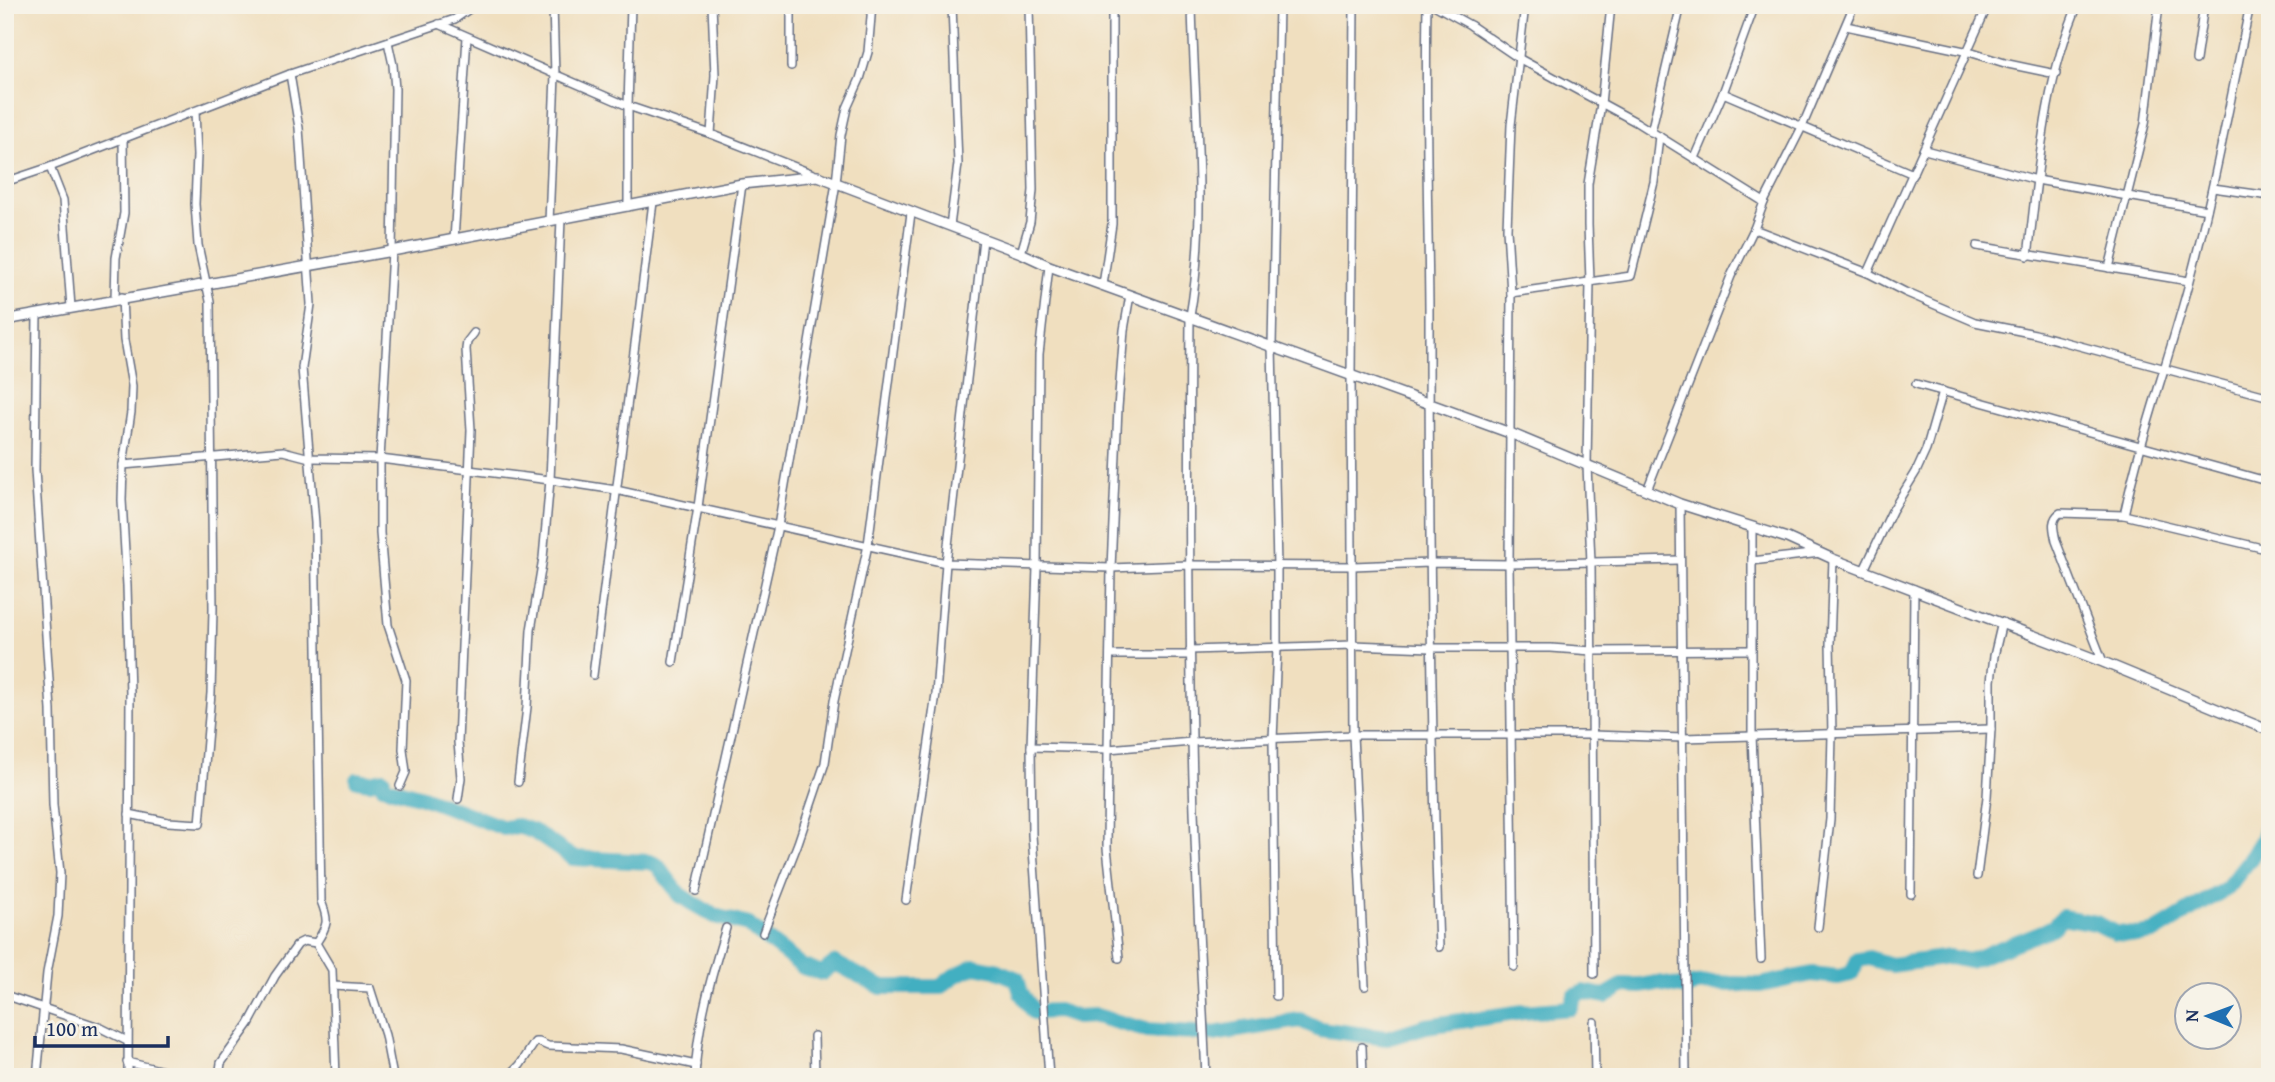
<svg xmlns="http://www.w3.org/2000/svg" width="2275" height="1082" font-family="'Gentium Book Plus',serif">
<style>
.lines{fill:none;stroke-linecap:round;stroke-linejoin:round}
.river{stroke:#43afc1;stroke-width:16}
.minor-casing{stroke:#666d80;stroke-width:10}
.tertiary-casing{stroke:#666d80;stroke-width:12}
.minor{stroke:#fff;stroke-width:7}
.tertiary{stroke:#fff;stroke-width:9}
</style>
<rect width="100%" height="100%" fill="#f7f3e8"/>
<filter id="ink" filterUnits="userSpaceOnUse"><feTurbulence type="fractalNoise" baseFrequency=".0143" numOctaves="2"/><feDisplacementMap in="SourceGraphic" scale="14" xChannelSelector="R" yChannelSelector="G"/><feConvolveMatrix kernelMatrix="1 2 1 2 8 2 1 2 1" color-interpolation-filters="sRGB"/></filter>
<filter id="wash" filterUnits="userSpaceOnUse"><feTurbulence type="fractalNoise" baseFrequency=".00686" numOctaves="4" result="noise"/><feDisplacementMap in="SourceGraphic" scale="28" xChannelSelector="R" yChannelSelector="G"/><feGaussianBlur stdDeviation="1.57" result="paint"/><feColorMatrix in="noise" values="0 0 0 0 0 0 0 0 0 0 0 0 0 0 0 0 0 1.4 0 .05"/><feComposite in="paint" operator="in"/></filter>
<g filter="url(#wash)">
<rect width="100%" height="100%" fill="#f0dfbf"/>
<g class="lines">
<polyline class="river" points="357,780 370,782 383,779 383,786 422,797 504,828 517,826 533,831 573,858 650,862 657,865 680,895 692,903 715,916 748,925 803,967 822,973 835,963 881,987 940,987 954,976 975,966 995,970 1017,979 1021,993 1034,1012 1058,1011 1076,1017 1096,1016 1146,1030 1213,1034 1300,1020 1320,1029 1387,1038 1426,1026 1523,1012 1571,1008 1575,996 1584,992 1605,996 1624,985 1640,986 1657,983 1687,988 1695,984 1713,983 1760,985 1812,974 1838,977 1851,974 1858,960 1869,958 1891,965 1950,957 1969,961 2045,931 2053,927 2062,917 2096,923 2116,933 2138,935 2153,933 2227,888 2250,859 2262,840 2270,814"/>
</g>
</g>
<g filter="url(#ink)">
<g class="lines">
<g class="minor-casing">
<g id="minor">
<polyline points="791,5 791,66"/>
<path d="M1192,5C1194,108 1208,214 1190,316C1189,457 1189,598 1192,739C1194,851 1201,964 1206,1077"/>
<polyline points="1354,5 1351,376 1353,735 1365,986"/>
<path d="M1427,5C1425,106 1428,206 1429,307C1429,520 1431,733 1439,947"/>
<polyline points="1434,5 1470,25 1520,59 1636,122 1764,202"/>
<polyline points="439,24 628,106 711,134 818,176"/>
<polyline points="1846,26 1969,52 2008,64 2056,74"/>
<polyline points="388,42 393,65 395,89 392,251 380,459 380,533 388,625 406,680 403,749 406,772 400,786"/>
<polyline points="2196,60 2204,5"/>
<polyline points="1723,93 1913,174"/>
<polyline points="1651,132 1681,5"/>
<polyline points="711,134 715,75 712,5"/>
<polyline points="1925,150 2037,180 2207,210"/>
<polyline points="1695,158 1723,93 1755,5"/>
<polyline points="50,167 63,200 71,307"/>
<polyline points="5,182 50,167 290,74 455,19 475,5"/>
<polyline points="2213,188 2270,196"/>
<polyline points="628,207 628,106 631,5"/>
<polyline points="549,222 555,75 553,5"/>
<polyline points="950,226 958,164 952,5"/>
<polyline points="1754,229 1868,273 1905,292 1975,322 2035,334 2270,397"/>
<polyline points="454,240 467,37"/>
<polyline points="1977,246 2189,281"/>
<polyline points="1021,253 1030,222 1033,190 1029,5"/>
<path d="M2028,256C2038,175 2044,81 2078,5"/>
<polyline points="1049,266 1039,354 1037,567 1031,747 1032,835 1049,1077"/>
<polyline points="2109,268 2145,124 2159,5"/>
<polyline points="1868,273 1988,5"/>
<polyline points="1103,285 1112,224 1112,5"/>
<polyline points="1511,293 1631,276 1654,182 1659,136"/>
<polyline points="122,297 124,340 132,386 131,412 123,465 122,500 127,586 130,694 128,1077"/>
<polyline points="115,299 116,258 124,213 123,138"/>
<polyline points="1916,384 2270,482"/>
<polyline points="123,465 283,451 310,458 380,459 550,480 616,490 946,563 1111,568 1189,565 1353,566 1430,563 1509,564 1680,560"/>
<polyline points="1647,490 1731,276 1754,229 1764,202 1802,127 1854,5"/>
<polyline points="1680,504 1686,1077"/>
<polyline points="2124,515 2270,550"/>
<polyline points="1752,528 1752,735 1761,959"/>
<polyline points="1752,561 1820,553"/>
<polyline points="1864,570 1892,511 1916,472 1926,450 1943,391"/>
<polyline points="1190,650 1353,645 1431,648 1551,648 1592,651 1752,650"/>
<polyline points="1110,655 1190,655"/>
<polyline points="673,662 698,507 742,184"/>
<path d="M2103,662L2056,541C2054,530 2050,520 2060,513L2124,515C2141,435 2169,359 2190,280C2214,189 2231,97 2250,5"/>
<polyline points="593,675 653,202"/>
<polyline points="1031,747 1108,749 1192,742 1353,735 1592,735 1683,738 1991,729"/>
<polyline points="518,782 527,707 531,630 543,558 550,480 561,219"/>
<polyline points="458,799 461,778 458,742 471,430 466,349 467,342 474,333"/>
<polyline points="129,814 168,822 200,824 211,693 213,609 210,301 198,245 195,204 197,155 195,111"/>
<polyline points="1977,876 1987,797 1991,729 1991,681 1994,656 2002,622"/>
<polyline points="696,891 778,526 836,183 841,135 847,108 860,79 868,52 872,5"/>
<polyline points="1911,894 1914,589"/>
<polyline points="906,900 936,694 946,563 983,239"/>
<polyline points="1818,927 1830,819 1832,734 1830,644 1833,559"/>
<polyline points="763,933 798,843 825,763 834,701 868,545 911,213"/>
<polyline points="316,943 332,970 336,1077"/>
<polyline points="1119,958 1107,848 1108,749 1111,568 1118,408 1124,330 1130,295"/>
<polyline points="1514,967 1509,564 1511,293 1507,229 1511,125 1525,5"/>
<polyline points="1594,974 1591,563 1587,465 1590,281 1588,225 1588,184 1601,104 1611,5"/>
<polyline points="333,986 370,988 385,1035 393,1077"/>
<polyline points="5,995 99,1027 127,1041"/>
<polyline points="1276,996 1273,739 1277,649 1277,567 1272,346 1279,5"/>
<polyline points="1594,1022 1595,1077"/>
<polyline points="814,1036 815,1077"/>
<polyline points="1362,1047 1363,1077"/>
<polyline points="127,1062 188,1077"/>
<polyline points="1441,1076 1441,1077"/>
<polyline points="37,1077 47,973 58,916 60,873 53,805 51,710 35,470 37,314"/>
<path d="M219,1077L221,1063L249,1024L275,976L298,944L304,941L316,943C328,925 329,921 321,901L315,523L302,368L311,304L299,128L290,74"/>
<polyline points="508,1077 520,1065 535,1042 539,1042 548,1046 621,1049 696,1065"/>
<path d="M695,1077C697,1025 711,977 726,928"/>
</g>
</g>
<g class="tertiary-casing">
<polyline id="tertiary" points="5,320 392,251 742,184 818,176 1021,253 1049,266 1510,433 1680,504 1787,538 1833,559 2103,662 2270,731"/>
</g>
<use href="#minor" class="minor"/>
<use href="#tertiary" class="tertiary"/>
</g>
</g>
<rect width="2275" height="1082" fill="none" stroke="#f7f3e8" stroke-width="28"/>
<g transform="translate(2208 1016) rotate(271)"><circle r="33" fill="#f7f3e8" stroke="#9fa5b1" stroke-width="2"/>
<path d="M0-5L12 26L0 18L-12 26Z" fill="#1f6fb2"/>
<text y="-10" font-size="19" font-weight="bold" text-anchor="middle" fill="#1b2f5e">N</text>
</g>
<path d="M35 1036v10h133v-10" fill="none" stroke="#1b2f5e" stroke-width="3.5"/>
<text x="46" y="1036" font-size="21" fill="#1b2f5e" stroke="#f7f3e8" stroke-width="5" paint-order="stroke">100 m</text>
</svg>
